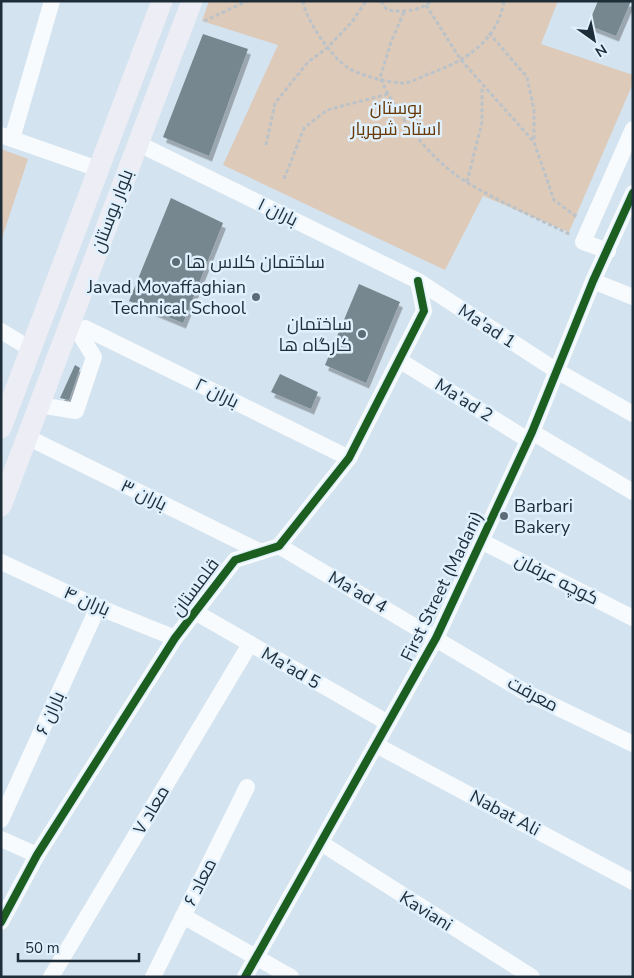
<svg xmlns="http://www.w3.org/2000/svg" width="634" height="978" font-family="'Nunito Sans',Cairo,sans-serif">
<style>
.green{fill:#decab9}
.building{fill:#76878f;filter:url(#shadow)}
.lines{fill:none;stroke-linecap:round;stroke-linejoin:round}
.path{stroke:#bcc3c8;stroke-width:3;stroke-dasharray:4 2.5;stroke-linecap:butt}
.minor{stroke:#f8fbfd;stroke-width:16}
.major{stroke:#ededf5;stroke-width:21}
.cycleway-casing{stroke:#e0f0fc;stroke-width:11}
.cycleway{stroke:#1b5e20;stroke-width:8}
.poi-dot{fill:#5d6d78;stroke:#e0f0fc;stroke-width:2}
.labels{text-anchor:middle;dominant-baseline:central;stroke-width:5;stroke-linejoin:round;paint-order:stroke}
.park-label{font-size:18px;fill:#673805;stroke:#e0f0fc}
.street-label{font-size:18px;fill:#1e2d38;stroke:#e0f0fc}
.poi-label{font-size:18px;fill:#1e2d38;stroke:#e0f0fc;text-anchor:start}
</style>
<defs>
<filter id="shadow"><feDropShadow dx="3" dy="5.5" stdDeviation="0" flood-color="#0004"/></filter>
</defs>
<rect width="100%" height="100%" fill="#d3e3ef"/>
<g class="green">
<polygon points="209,1 558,1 541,44 633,75 633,83 569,232 483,196 445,270 223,165 278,45 202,21"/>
<polygon points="1,149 28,159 1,241"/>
</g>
<g class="building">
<polygon points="598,1 631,1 616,36 588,25"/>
<polygon points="203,34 248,49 209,156 163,137"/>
<polygon points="171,198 223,223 183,323 129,301"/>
<polygon points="359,284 400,302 366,383 325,365"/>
<polygon points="75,365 80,368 69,400 60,398"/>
<polygon points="280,374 318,392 311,409 271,392"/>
</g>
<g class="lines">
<g class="path">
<path d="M303,1C305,19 333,60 350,69C363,76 386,82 401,83C408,84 419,78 426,75C463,62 497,43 504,1"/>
<path d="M381,1L387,10C402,12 419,12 431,1"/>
<polyline points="426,5 461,60 534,142 554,200 577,217"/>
<path d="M404,12L391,42L380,78C399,118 430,160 468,183C501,203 537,218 571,235"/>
<polyline points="204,21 247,1"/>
<polyline points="489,33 527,77 534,110 534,142"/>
<polyline points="266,145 275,103 308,62 327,48 352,22 366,1"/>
<polyline points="284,179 304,128 327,110 388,94"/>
<polyline points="467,182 482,122 482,86"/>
</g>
<g class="minor">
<polyline points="1,135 98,169"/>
<polyline points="12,139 52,1"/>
<polyline points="137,143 418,281 557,371 633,414"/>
<polyline points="608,251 583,242 633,129"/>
<polyline points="593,281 633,297"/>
<polyline points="85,328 349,458"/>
<polyline points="1,331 31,349"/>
<polyline points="399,360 528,440"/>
<polyline points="39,405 76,411 94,357 71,320"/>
<polyline points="532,432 633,492"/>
<polyline points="27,437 261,552"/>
<polyline points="481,541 633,618"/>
<polyline points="279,546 525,692 633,744"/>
<polyline points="1,562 98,607 175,638"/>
<polyline points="195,612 388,723"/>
<polyline points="376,745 633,882"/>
<polyline points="1,820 98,607"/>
<polyline points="1,839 37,855"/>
<polyline points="321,843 532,977"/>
<polyline points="183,916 291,977"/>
<polyline points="1,922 37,855 175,638 235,560 279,546 349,458 424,311 418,281"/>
<polyline points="51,977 250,644"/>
<polyline points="153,977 247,787"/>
<polyline points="245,977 436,638 532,432 593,281 633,193"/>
</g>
<g class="major">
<polyline points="1,428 162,1"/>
<polyline points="1,506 192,1"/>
</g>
<g class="cycleway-casing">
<g id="cycleway">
<polyline points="1,922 37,855 175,638 235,560 279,546 349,458 424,311 418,281"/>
<polyline points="245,977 436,638 532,432 593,281 633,193"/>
</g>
</g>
<use href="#cycleway" class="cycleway"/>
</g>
<g class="poi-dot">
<circle cx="176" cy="262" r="5"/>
<circle cx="256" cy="297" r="5"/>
<circle cx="362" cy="334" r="5"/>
<circle cx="504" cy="516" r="5"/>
</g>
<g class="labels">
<g class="park-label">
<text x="396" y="108">بوستان<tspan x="396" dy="21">استاد شهریار</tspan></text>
</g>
<g class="street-label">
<text transform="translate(112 211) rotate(-69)">بلوار بوستان</text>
<text transform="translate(278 212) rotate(26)">باران ۱</text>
<text transform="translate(487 326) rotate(33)">Ma'ad 1</text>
<text transform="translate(217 393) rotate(26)">باران ۲</text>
<text transform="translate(464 400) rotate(32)">Ma'ad 2</text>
<text transform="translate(144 495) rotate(26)">باران ۳</text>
<text transform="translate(557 579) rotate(27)">کوچه عرفان</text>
<text transform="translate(442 586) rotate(-64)">First Street (Madani)</text>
<text transform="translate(195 587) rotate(-53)">قلمستان</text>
<text transform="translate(358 592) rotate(30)">Ma'ad 4</text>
<text transform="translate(87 601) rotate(24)">باران ۴</text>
<text transform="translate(291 668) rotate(30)">Ma'ad 5</text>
<text transform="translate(533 694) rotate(28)">معرفت</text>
<text transform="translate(50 713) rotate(-66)">باران ۶</text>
<text transform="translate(151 810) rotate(-59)">معاد ۷</text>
<text transform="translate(505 813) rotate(28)">Nabat Ali</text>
<text transform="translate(200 882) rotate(-63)">معاد ۶</text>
<text transform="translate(426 911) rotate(32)">Kaviani</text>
</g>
<g class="poi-label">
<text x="186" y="262">ساختمان کلاس ها</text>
<text x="246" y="287" text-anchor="end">Javad Movaffaghian<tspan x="246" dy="21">Technical School</tspan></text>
<text x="352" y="324" text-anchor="end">ساختمان<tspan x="352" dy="21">کارگاه ها</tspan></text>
<text x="514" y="506">Barbari<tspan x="514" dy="21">Bakery</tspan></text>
</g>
</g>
<rect width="634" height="978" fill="none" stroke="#1e2d38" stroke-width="5"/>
<g transform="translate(594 40) rotate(147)" stroke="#e0f0fc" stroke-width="4" paint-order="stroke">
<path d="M0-4L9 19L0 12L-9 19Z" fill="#1e2d38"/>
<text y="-8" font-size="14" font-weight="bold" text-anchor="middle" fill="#1e2d38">N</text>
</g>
<path d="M18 953v8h121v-8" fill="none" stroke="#1e2d38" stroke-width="2.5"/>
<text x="25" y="953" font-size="15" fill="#1e2d38" stroke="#e0f0fc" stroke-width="4" paint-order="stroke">50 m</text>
</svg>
